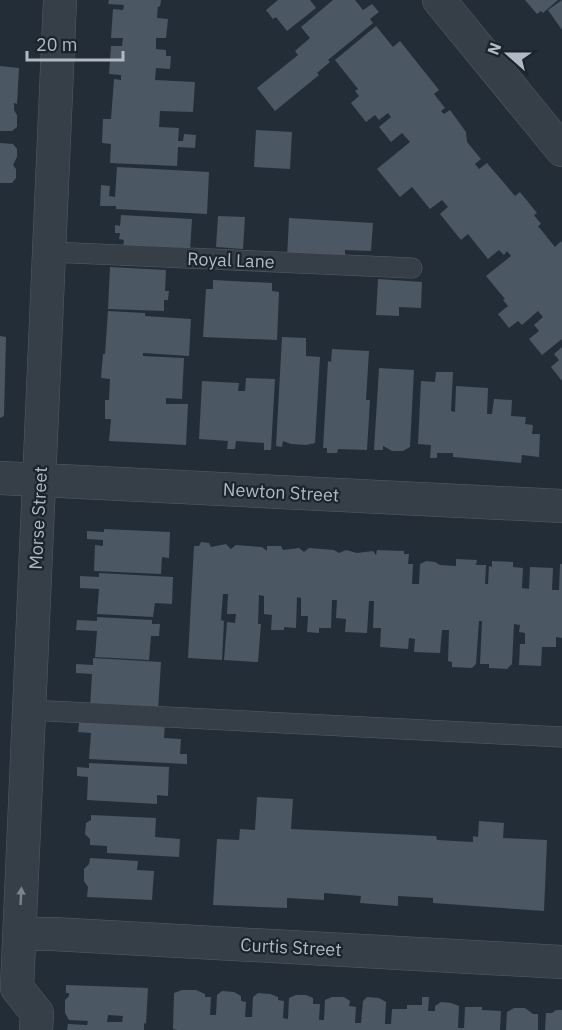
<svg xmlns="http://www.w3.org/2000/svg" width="562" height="1030" font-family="'IBM Plex Sans',sans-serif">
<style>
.building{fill:#4b5763;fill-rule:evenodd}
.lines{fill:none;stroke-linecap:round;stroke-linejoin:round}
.service-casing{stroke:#545d66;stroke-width:21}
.minor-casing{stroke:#545d66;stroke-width:34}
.service{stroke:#363f48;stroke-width:20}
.minor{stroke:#363f48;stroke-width:33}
.oneway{fill:#7a838c}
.labels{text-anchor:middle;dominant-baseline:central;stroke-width:4.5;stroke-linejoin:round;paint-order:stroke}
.street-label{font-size:18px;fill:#b1bac4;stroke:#1b242d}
</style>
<rect width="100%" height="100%" fill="#232d37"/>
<g class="building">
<polygon points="109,0 161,0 160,7 158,6 157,18 168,19 166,38 156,38 156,49 166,50 166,56 171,56 170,69 156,68 155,80 195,82 193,112 160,111 159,127 179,128 178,141 183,141 184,134 196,135 195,148 178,147 177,166 110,163 111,144 102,143 103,119 111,119 114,79 121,80 121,75 109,74 111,46 122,46 123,38 111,38 113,9 123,10 124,5 108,4"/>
<polygon points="278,0 310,0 316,8 287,31 276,17 273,19 266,10"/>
<polygon points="333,0 355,0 363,10 372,4 379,12 370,19 373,23 328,60 330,62 317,73 319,75 275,111 257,88 298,55 295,51 310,38 301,27"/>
<polygon points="525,0 558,0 543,13 541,11 537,14"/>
<polygon points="562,0 562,30 548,10"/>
<polygon points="376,26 393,47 400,41 439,90 434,94 445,108 441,111 444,114 450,110 466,132 467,142 481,159 475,164 479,169 487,163 515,196 520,192 537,213 534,215 541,224 538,226 555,247 561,241 562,243 562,339 542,355 529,339 539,331 534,325 543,317 538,311 522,325 518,321 509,328 498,314 508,306 503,300 505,299 486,276 511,256 507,251 504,255 499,250 488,259 468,234 461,240 440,214 448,207 442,200 430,209 412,187 400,197 377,169 410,142 402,133 391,142 379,127 391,117 388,113 379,120 375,115 366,122 351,103 359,96 355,91 358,89 335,60"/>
<polygon points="0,66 19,68 17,104 14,103 14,110 17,115 17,127 12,131 0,131"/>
<polygon points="256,130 292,132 290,169 254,167"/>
<polygon points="0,143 13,144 17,149 17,157 13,165 16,169 16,178 12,183 0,183"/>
<polygon points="117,167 209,172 207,214 116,209 116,206 100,206 101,185 110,186 109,196 115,197"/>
<polygon points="121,215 192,219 190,252 123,249 124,240 119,239 120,233 115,233 115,225 120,226"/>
<polygon points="218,216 245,217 243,249 216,247"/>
<polygon points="289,218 373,223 371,251 345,250 345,261 287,258"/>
<polygon points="110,267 166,270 165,291 169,291 168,300 164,300 164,311 108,309"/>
<polygon points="378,279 422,282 421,308 399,307 399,316 376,315"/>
<polygon points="213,280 272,283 272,291 279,292 277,340 203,337 206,289 213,289"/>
<polygon points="108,311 145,313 145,316 191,319 189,356 143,353 143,356 184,358 182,399 166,398 166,404 188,404 186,445 109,441 111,419 105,419 105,400 109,400 110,379 101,378 103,354 105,354"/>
<polygon points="0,336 6,337 4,416 0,418"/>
<polygon points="282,337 306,338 306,356 320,357 315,443 306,445 291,444 283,441 282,447 276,446"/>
<polygon points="562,347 562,381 551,367 559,360 554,354"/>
<polygon points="332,349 369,351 366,400 370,400 367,450 338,449 337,453 327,453 327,448 323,448 328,361 331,362"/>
<polygon points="379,368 414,370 410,447 403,451 392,451 383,446 383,450 374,450"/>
<polygon points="436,372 453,372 451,411 455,412 456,386 488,388 487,414 492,414 494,399 512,400 511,416 526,417 525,424 533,425 532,434 540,434 539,457 522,455 521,463 453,457 453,453 437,453 437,458 430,458 431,445 418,444 421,381 435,382"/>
<polygon points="246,378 275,379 271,450 264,450 264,443 236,441 235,449 227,449 228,441 199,439 202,381 239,383 238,391 245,391"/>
<polygon points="104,529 170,532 169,558 162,557 161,574 94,571 95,545 103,546 103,540 87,539 87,531 104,532"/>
<polygon points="201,542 209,543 211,547 226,544 231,549 236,545 262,547 267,551 267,546 281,546 283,550 299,548 304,552 309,548 334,550 339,553 346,550 357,553 373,551 376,555 377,550 404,551 404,554 409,554 408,564 413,564 412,584 419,584 420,564 426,561 435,562 440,565 456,566 456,559 477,560 476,565 486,565 485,584 488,584 489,566 492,567 492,561 513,562 513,567 523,568 522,588 529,589 530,567 553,568 552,590 559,590 560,564 562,564 562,638 556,637 556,647 542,647 541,666 519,665 520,644 525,644 525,633 519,632 520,625 514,624 512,664 507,669 489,668 489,664 480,664 482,621 479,621 476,664 472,668 452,667 452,662 448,661 449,630 442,630 440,653 414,652 415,639 409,638 408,649 380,647 381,628 373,628 374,601 369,601 367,633 345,632 346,619 336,618 337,600 332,600 331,628 319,628 319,633 307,632 308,616 301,616 301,598 297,597 296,628 284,627 284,630 271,630 272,615 264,614 264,596 259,595 258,624 261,624 258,662 224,660 227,622 235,623 236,614 227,614 228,594 223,594 221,620 224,621 222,660 188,658 194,546 199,546"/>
<polygon points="99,573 173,577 172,604 155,603 153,617 97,614 99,589 80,588 80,576 99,577"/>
<polygon points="97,617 152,620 152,624 160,624 159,636 151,636 149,660 95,657 97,631 76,630 77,620 97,621"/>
<polygon points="93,658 161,662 158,711 90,707 92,674 76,673 76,664 93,665"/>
<polygon points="91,719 165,723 164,738 181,739 180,754 187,754 187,764 89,759 91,733 78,732 79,723 91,723"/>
<polygon points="89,763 169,767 168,796 157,795 157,804 87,800 88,777 77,776 77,767 89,768"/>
<polygon points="257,797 293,799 291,829 436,836 437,840 473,842 473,836 478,837 479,821 504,823 503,838 547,840 544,911 433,903 433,898 398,896 398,906 360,903 361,896 324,893 324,900 287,898 287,908 213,905 217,839 239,840 240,829 255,830"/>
<polygon points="91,815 156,818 155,837 180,839 179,857 107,853 107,846 90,845 90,839 85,834 86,823 91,820"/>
<polygon points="90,858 138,861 137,870 154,871 152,900 87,897 88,887 84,881 84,869 89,864"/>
<path d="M66,985L148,988L146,1024L144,1023V1030H67L68,1024L87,1025L88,1021L69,1020L65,1013V1000L69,996V993H66ZM108,1015L123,1016L122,1022H107Z"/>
<polygon points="182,990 196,990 205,994 205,997 211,997 210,1015 216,1015 217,995 222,991 234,992 241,996 241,1001 246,1002 245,1017 252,1017 253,997 258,993 270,994 278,997 278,1000 284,1001 283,1018 288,1019 289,998 296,995 306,995 313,998 313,1004 320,1004 319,1020 324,1020 325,1000 332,997 344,997 350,1001 349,1006 356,1007 355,1023 361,1023 363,1001 367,997 379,998 386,1002 385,1024 391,1024 392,1009 407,1009 407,1005 422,1005 422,997 429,997 428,1011 435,1011 435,1006 441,1002 451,1003 459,1006 458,1028 464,1028 465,1007 482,1007 482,1010 501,1011 500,1030 178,1030 173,1029 174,993"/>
<polygon points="514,1008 525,1008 533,1014 538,1014 538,1030 506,1030 507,1012"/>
<polygon points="556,1010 562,1010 562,1030 545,1030 546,1013 552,1013"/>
</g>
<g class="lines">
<g class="service-casing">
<g id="service">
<polyline points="50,252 412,268"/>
<polyline points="29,710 562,737"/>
</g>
</g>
<g class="minor-casing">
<g id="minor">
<polyline points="439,0 562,150"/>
<polyline points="0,478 562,506"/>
<polyline points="20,934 53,934 562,962"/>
<polyline points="36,1030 37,1013 17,988 60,0"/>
</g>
</g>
<use href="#service" class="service"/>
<use href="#minor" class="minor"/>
</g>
<defs><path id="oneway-solid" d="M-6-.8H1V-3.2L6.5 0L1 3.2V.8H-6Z" transform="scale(1.5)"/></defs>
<use class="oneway" href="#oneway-solid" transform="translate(21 896) rotate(-87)"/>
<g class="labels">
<g class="street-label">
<text transform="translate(231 260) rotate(2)">Royal Lane</text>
<text transform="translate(281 492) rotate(3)">Newton Street</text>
<text transform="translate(38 518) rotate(-87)">Morse Street</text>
<text transform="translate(291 947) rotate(3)">Curtis Street</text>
</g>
</g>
<g transform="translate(508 54) rotate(291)" stroke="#1b242d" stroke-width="4.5" paint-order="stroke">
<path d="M0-4.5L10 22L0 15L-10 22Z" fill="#b1bac4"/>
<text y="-9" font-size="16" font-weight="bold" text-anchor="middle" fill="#b1bac4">N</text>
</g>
<path d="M27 51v9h96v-9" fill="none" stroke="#b1bac4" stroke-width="3"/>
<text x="36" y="51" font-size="18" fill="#b1bac4" stroke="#1b242d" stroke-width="4.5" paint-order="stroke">20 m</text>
</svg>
